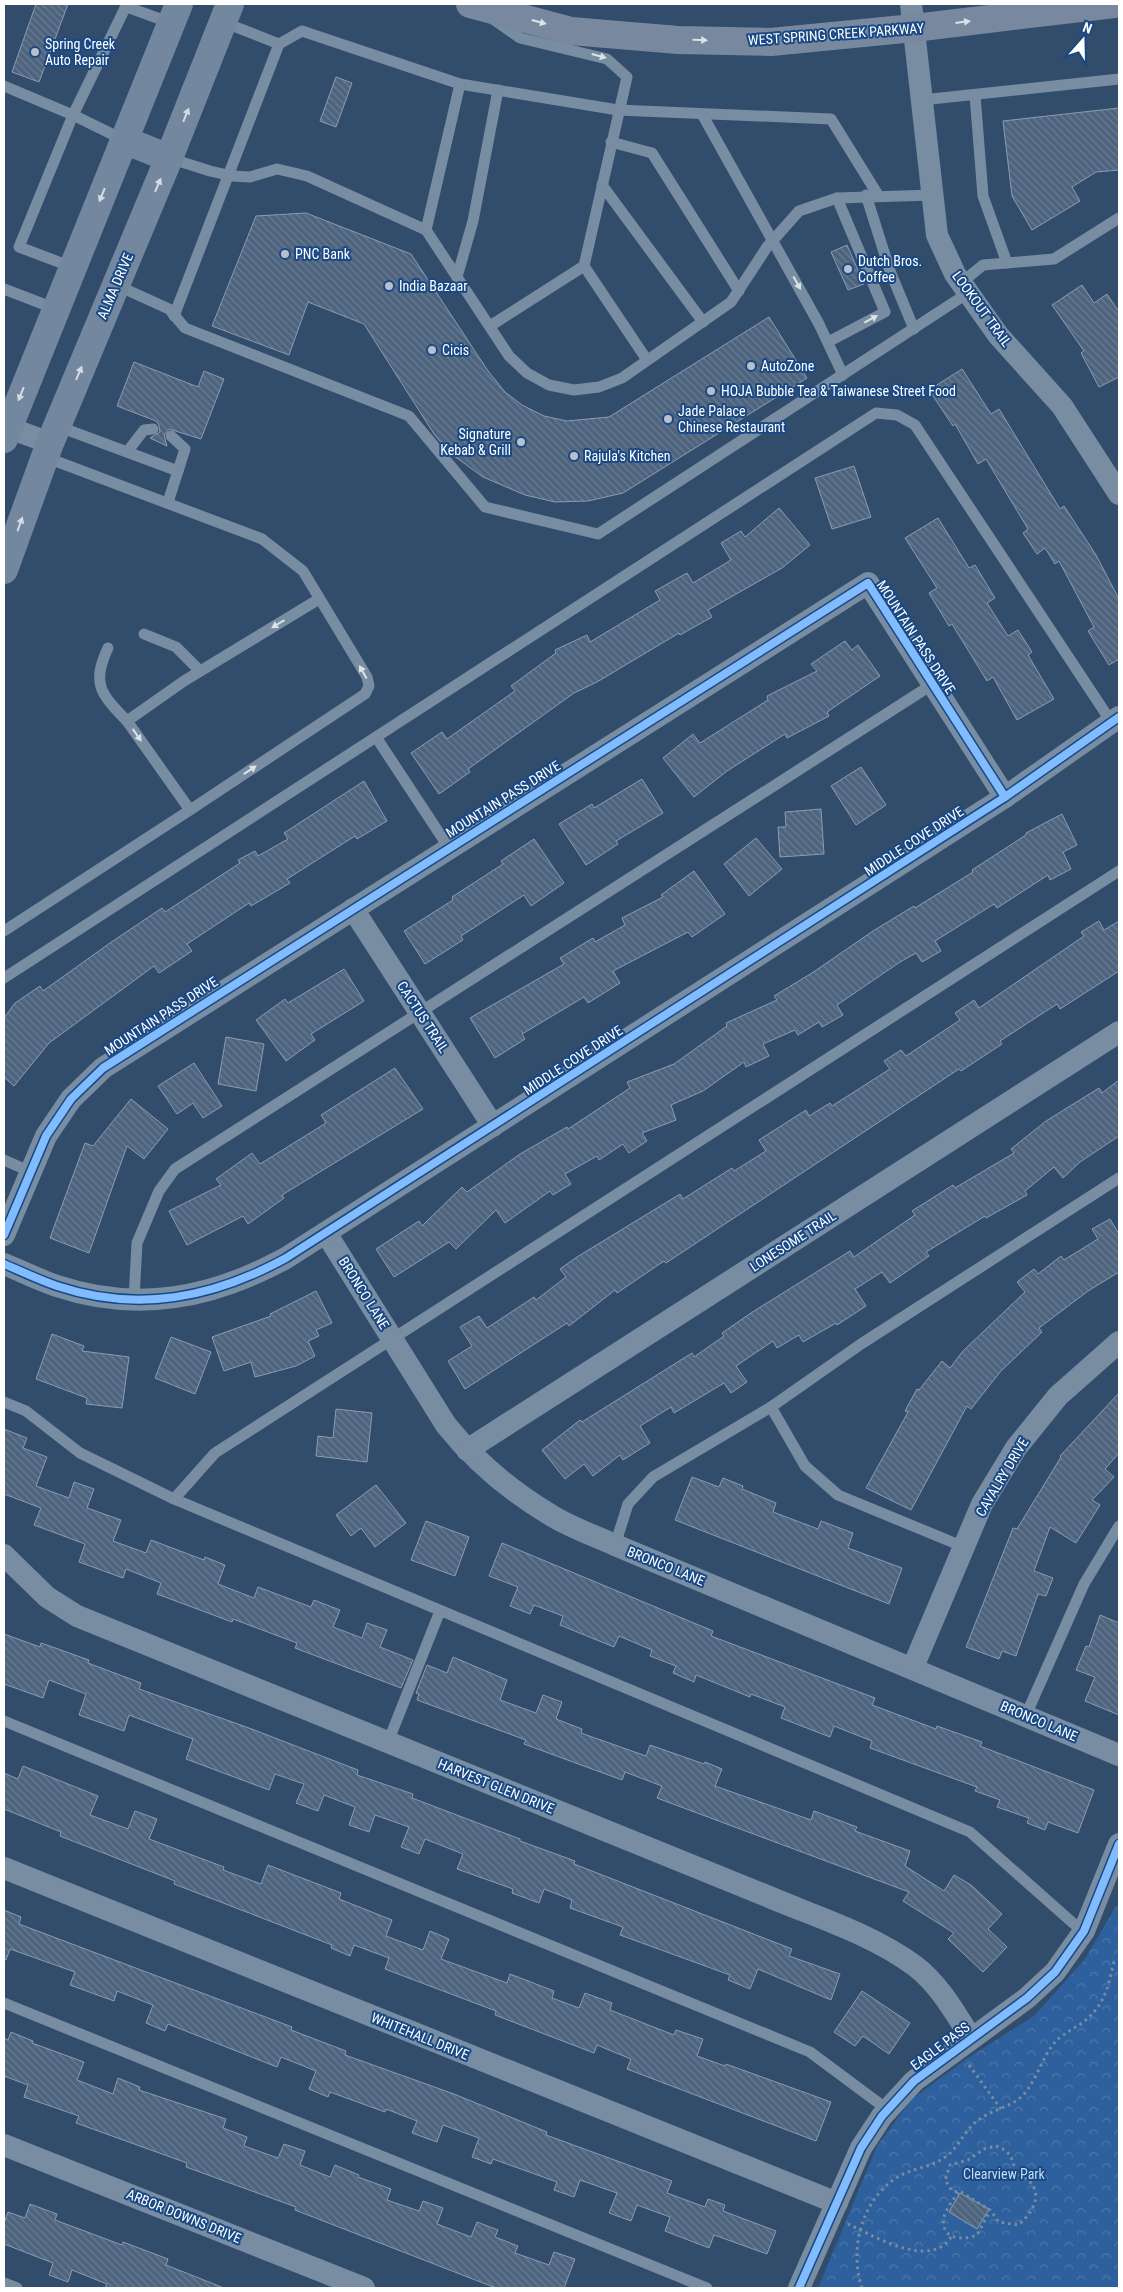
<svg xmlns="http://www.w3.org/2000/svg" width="1123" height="2292" font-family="'Roboto Condensed',sans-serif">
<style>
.park{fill:url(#park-crowns)}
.building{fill:url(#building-back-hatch);stroke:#8c9cb0}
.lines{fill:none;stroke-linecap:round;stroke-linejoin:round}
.path{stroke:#788ca2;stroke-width:3;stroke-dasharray:2.5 4;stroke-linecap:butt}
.lane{stroke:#788ca2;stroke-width:11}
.street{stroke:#788ca2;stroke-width:22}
.secondary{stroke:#73879e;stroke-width:28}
.primary{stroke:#78899f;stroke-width:28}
.cycleway-casing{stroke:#194985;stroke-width:11}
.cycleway{stroke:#80bcff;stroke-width:8}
.oneway{fill:#dde2e7}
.oneway2{fill:#dde2e8}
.oneway3{fill:#d5dbe2}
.poi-dot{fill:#b7c0cc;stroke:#194985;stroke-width:2}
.labels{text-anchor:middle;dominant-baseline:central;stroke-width:4;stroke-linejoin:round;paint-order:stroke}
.street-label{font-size:14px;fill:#fff;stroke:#194985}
.poi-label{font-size:14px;fill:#fff;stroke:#194985;text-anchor:start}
.park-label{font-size:14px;fill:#c4ddf9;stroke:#194985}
</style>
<defs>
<pattern id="park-crowns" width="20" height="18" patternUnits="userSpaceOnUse" patternTransform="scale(1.25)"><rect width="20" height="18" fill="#2d609c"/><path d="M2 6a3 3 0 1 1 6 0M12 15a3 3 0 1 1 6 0" fill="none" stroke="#4c78ab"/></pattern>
<pattern id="building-back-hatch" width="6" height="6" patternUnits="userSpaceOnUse" patternTransform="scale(1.25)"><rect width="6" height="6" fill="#4e647e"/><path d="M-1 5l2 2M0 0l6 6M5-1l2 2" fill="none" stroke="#697b91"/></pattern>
</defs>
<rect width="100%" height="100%" fill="#324c6c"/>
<polygon class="park" points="1116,1906 1119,1907 1119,2288 818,2288 877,2146 912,2099 965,2060 1035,2015 1085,1959"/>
<g class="building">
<polygon points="36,4 68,4 39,82 12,72"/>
<polygon points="336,77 352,83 336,127 320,121"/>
<polygon points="1119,108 1119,170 1096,172 1072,187 1080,201 1032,230 1012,196 1003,121"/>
<polygon points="306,213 411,254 488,371 505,392 522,405 544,416 567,421 609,417 769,317 807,378 623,493 588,501 555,502 525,495 483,477 450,453 434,434 364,324 308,302 289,355 212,326 256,216"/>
<polygon points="847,245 864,284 848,290 831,252"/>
<polygon points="1082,285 1094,303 1107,294 1119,312 1119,377 1099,387 1081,353 1084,351 1052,305"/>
<polygon points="134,362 198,387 204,371 224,379 201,439 169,429 164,435 167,446 150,438 160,432 159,425 156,421 117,406"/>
<polygon points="962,369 991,414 999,409 1060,509 1064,506 1096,555 1119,599 1119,659 1109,665 1088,631 1094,627 1059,561 1055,564 1045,548 1037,554 1023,533 1028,529 986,459 978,464 955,424 953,426 929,390"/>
<polygon points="854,466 871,517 832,529 815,478"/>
<polygon points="779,508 810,545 782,568 708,610 712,617 680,635 679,633 597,682 574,693 468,769 470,772 439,794 411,753 442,732 447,739 515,691 511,686 556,653 555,650 587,635 590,642 660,600 655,591 687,573 693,583 731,560 721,543 741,531 745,537"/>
<polygon points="938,518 969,568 975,565 995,598 987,603 1008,636 1018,630 1032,652 1028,655 1054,699 1017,720 993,677 987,681 952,624 949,626 929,593 937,588 905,538"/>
<polygon points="845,641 852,650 858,645 880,676 827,712 829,716 787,738 785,734 727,771 694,797 663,758 693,734 700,743 768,700 767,696 817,671 811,664"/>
<polygon points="861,767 886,805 856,825 831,786"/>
<polygon points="642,779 663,813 616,841 618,844 586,865 559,824 592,804 594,808"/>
<polygon points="364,781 387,821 357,839 355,836 287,879 290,883 251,906 249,903 187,944 192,951 159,973 154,966 49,1043 14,1086 4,1077 4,1018 15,1003 40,986 43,991 110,943 162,908 165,912 240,863 238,860 255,851 258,856 288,839 284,833"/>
<polygon points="821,809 824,854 780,857 778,827 786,827 785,812"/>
<polygon points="1062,814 1077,845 1063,852 1071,869 1050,880 1048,875 997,908 994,904 935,941 941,951 922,962 916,953 900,962 837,1005 843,1015 822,1027 819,1022 798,1035 795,1030 763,1044 769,1056 746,1067 744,1062 703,1091 671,1105 676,1120 642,1133 647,1141 629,1153 623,1144 599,1160 597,1156 565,1174 571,1184 553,1195 550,1191 505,1223 496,1210 456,1249 449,1242 394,1277 376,1249 419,1221 422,1226 462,1187 467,1192 520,1154 567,1127 568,1129 630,1088 627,1082 674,1064 727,1026 726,1023 777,1000 774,996 812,973 873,931 914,906 915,908 973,872 972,870 1026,835 1026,833"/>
<polygon points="756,838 782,869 749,896 724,864"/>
<polygon points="534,839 564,883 531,906 524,895 461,936 463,940 425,964 404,931 453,900 452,897 503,864 501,861"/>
<polygon points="694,871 725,914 692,937 688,932 613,971 620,983 588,1003 584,997 522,1034 525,1039 495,1058 470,1018 564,964 560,958 593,938 595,942 625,925 622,918 663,897 661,895"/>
<polygon points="1099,921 1104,930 1119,921 1119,971 1060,1009 1057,1004 1000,1041 1002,1044 961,1071 959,1069 666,1263 664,1261 617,1293 615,1290 569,1326 567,1323 465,1389 448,1361 472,1346 460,1327 479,1316 487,1328 534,1297 536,1300 566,1277 560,1269 577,1257 680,1194 683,1199 732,1168 734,1171 766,1151 759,1140 806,1110 809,1116 830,1103 832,1106 890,1069 884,1061 901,1050 906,1056 960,1020 955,1013 974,1000 979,1008 1084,936 1081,932"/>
<polygon points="344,969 364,1001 311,1034 315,1040 286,1061 256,1020 285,999 288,1003"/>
<polygon points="226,1037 264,1044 256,1091 218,1084"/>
<polygon points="194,1063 222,1106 203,1118 193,1103 177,1114 158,1086"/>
<polygon points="395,1068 423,1109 282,1195 284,1198 248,1224 243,1216 187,1245 169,1211 221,1185 216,1179 252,1153 260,1164 326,1123 321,1115"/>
<polygon points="1119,1080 1119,1136 1080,1162 1063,1178 1054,1167 1025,1191 1027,1195 986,1218 985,1216 926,1252 929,1256 890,1283 882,1272 855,1289 866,1306 837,1325 836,1323 803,1342 799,1335 777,1348 773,1341 736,1366 747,1382 731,1393 724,1383 674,1413 671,1407 640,1426 650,1443 623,1460 620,1455 593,1476 584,1464 565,1479 542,1450 580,1420 582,1422 692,1353 694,1357 724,1336 722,1333 751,1313 850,1251 854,1257 915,1215 912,1211 953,1185 955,1188 1014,1153 1011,1149 1046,1121 1099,1088 1102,1093"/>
<polygon points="131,1099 168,1129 144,1159 127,1146 89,1253 50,1238 85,1143 93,1146"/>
<polygon points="1110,1219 1119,1234 1119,1272 1088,1291 1039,1328 1042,1332 1000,1372 971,1409 967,1406 911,1510 866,1488 908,1412 905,1411 917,1389 919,1390 942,1361 950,1368 963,1351 1025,1292 1017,1282 1034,1269 1038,1274 1061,1256 1064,1260 1098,1239 1092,1229"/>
<polygon points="316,1291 332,1323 316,1330 319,1336 308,1341 315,1356 296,1366 255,1377 251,1362 224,1371 212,1337 271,1316 270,1314"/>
<polygon points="52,1334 84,1346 82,1351 129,1357 122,1408 86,1404 87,1398 36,1379"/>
<polygon points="171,1337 211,1352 195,1394 155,1378"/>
<polygon points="1119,1393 1119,1453 1105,1469 1114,1477 1092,1500 1100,1505 1076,1543 1050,1527 1034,1571 1053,1578 1046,1596 1038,1594 1016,1656 1002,1651 999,1659 966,1647 1013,1528 1017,1529 1061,1457 1060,1456"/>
<polygon points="336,1409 372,1413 367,1462 316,1456 318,1436 333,1438"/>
<polygon points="4,1429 27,1438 23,1448 47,1457 36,1486 69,1498 74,1482 94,1489 87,1508 121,1520 113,1541 146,1553 151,1540 204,1560 205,1557 225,1565 218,1584 254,1598 258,1587 311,1607 314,1600 340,1610 333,1627 362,1638 367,1623 387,1630 380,1647 413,1660 401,1688 295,1648 297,1643 233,1619 232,1622 157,1594 161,1583 126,1569 123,1578 79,1562 85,1544 34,1525 41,1508 4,1494"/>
<polygon points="692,1477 719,1487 723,1478 743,1486 742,1489 776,1503 773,1512 818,1529 821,1521 853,1533 848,1548 902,1568 889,1604 675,1520"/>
<polygon points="376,1485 406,1523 375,1547 361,1528 351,1536 336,1515"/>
<polygon points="426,1521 469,1537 455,1576 411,1560"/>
<polygon points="502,1543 713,1631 711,1636 875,1698 872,1705 936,1729 937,1726 982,1742 980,1746 1094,1790 1078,1833 1048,1822 1045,1830 1027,1823 1029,1818 997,1807 1000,1800 975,1791 977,1787 870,1748 872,1741 834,1726 830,1737 781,1718 785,1707 751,1694 750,1697 696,1675 694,1682 673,1673 676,1666 650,1656 652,1650 619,1636 614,1647 560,1625 563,1616 534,1605 530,1614 510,1606 518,1587 489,1576"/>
<polygon points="1100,1615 1119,1623 1119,1715 1085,1701 1095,1677 1076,1670 1086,1646 1089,1647"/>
<polygon points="4,1634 40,1647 41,1643 89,1660 88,1663 141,1683 139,1689 249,1728 358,1770 357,1775 413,1794 412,1798 520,1839 520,1841 575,1861 574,1864 792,1949 789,1956 840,1974 831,2000 758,1969 750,1989 728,1980 730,1975 620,1935 623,1927 570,1908 572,1900 544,1889 539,1903 512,1893 513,1889 457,1869 463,1854 425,1839 419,1854 401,1847 409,1827 375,1815 369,1832 349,1825 355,1807 324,1795 318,1811 296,1803 304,1784 275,1774 269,1790 186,1759 193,1739 129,1715 124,1731 79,1715 86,1694 49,1680 43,1698 4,1684"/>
<polygon points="453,1657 507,1680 500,1700 536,1713 543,1695 562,1702 556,1719 582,1729 581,1733 646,1756 650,1745 704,1764 705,1762 722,1769 715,1786 811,1820 814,1811 857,1827 855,1831 910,1851 905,1866 944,1891 954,1875 971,1885 1002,1914 988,1929 1007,1947 983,1972 948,1939 954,1933 903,1901 909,1892 657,1798 662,1786 625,1772 622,1780 524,1744 526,1740 417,1700 419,1694 416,1693 427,1665 447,1673"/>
<polygon points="23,1766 98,1796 90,1815 128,1829 135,1811 157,1819 149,1839 224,1867 223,1870 261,1884 268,1865 341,1893 339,1899 392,1920 386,1936 423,1950 430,1931 449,1939 441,1959 507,1983 510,1974 554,1991 552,1998 579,2008 585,1993 612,2003 610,2010 674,2035 676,2030 703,2039 697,2056 725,2066 726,2064 831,2102 816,2141 627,2069 631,2059 597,2045 594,2053 495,2015 496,2011 385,1969 389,1958 354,1945 350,1956 331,1948 332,1945 174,1884 175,1881 60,1836 61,1832 4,1809 4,1773 18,1779"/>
<polygon points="4,1910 21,1917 19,1924 292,2027 291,2030 346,2051 345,2055 454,2094 547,2132 546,2135 672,2181 667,2193 705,2207 708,2199 725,2205 723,2211 776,2231 767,2254 714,2235 709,2248 665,2231 670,2217 637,2205 631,2221 609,2213 617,2193 580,2180 574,2197 554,2190 557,2182 493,2159 491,2164 472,2157 479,2138 443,2125 437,2142 412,2133 417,2121 386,2109 385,2112 330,2092 328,2097 309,2089 316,2071 281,2057 277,2067 168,2024 165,2031 146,2023 153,2005 117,1991 114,2001 70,1985 75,1972 10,1949 6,1960 4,1959"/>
<polygon points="862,1991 910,2023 889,2054 863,2036 855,2046 834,2032"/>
<polygon points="11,2032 33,2041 32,2043 84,2062 77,2080 113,2094 118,2078 140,2087 139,2090 226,2119 223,2128 247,2137 244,2146 278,2158 284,2144 305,2151 300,2165 330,2177 335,2165 359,2175 358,2177 391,2189 387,2200 419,2211 423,2201 443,2208 437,2224 471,2237 477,2222 498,2230 495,2237 518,2246 515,2253 549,2265 554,2252 575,2259 564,2288 496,2288 295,2210 296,2207 186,2167 187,2163 76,2123 79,2116 24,2097 28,2085 4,2076 4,2038 8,2040"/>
<polygon points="960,2193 989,2209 977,2229 949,2212"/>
<polygon points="30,2204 57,2214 55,2220 122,2245 123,2242 168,2259 166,2265 224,2288 105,2288 107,2284 72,2270 68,2282 49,2275 53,2263 4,2244 4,2223 8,2212 25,2218"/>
</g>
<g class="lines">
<g class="path">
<polyline points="969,2065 1001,2109"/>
<path d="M996,2146C1010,2151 1013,2158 1015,2172C1019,2175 1026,2177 1029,2181C1044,2195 1031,2215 1018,2225L999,2222L990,2210L961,2192L952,2191L945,2180L950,2165L968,2160L984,2149Z"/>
<path d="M958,2192C954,2199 946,2209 944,2217C940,2239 962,2241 977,2235L990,2211"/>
<path d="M848,2224C872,2235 915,2261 941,2247C945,2245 949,2240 952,2236"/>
<path d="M862,2288C849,2250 861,2201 896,2178C913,2167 932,2168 948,2155C959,2146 965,2130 977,2121C992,2109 1012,2108 1025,2093C1038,2077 1043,2055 1056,2041C1065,2032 1078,2027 1087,2019C1105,2004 1109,1983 1114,1962H1119"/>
</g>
<g class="lane">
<polyline points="127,7 171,23"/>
<polyline points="223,22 279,44 302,31 460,84 618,110 831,119 878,195"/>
<polyline points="4,86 73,115 19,247 72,267"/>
<polyline points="975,95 983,196 1007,263"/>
<polyline points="922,100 1119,79"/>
<polyline points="702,114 819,324 843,375"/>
<polyline points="124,140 73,115 127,4"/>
<polyline points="611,142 652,153 739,291"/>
<polyline points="169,158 210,171 232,176 250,177 277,169 307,176 426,230 509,356 527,373 549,385 574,390 599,387 622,378 731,302 767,247 799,211 837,198 933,195"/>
<polyline points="602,185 703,322"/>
<polyline points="866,195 890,271 914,329"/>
<polyline points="426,230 460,84"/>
<polyline points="584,266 647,360"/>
<polyline points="457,277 473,221 498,90"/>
<polyline points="961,283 983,265 1054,259 1119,218"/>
<polyline points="116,285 169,309 185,328 409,416 485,507 598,534 968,293"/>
<polyline points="4,289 56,309"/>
<polyline points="174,316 279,44"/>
<polyline points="490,326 584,266 627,77 607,59 520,38 493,19"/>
<polyline points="828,342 885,312 837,198"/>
<polyline points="57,426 178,471 168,502"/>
<polyline points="171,436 185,449 178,471"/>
<polyline points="127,452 144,430 153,429"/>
<polyline points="45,457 262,539 303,571 367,677 369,686 365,694 190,810 127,721 184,681 319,599"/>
<polyline points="144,634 176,647 200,671"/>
<path d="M108,648C91,684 101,694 127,721"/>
<polyline points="376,737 449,848"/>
<polyline points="4,931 190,810"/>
<polyline points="4,978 876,413 897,415 915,425 1112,723"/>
<polyline points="4,1160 31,1172"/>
<polyline points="134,1299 137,1243 159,1191 175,1169 933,684"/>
<polyline points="4,1402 26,1411 80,1453 174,1499 970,1832 1083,1932"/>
<polyline points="771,1407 805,1466 838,1495 964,1547"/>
<polyline points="174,1499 215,1453 1119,871"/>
<polyline points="615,1545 628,1504 653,1477 771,1407 861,1344 1119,1178"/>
<polyline points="1026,1715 1084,1584 1119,1526"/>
<polyline points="4,1721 810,2052 888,2110"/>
<polyline points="388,1742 440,1611"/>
<polyline points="4,2003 707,2288"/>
<polyline points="4,2283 17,2288"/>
</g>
<g class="street">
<polyline points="911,4 937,235 955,274 998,335 1062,406 1119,494"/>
<polyline points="4,426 50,443"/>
<polyline points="353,909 493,1126"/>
<path d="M326,1233L446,1425C475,1461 509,1490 549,1514C569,1527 593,1535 615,1545L1119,1755"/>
<polyline points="4,1235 46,1136 71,1099 103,1068 868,583 1005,797"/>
<path d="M4,1264C21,1271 39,1280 57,1286C138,1313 213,1298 286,1258L1005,797L1119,717"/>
<polyline points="467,1450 1119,1032"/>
<path d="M4,1555L47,1597L77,1616L767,1896C816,1917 872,1934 915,1966C939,1984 955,2013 971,2038"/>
<polyline points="913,1667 982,1504 1016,1448 1058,1396 1119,1342"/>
<polyline points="4,1868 837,2203"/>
<polyline points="4,2145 364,2288"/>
<polyline points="799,2288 861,2148 882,2116 914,2081 1027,1998 1055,1972 1084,1931 1119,1844"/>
</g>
<g class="secondary">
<polyline points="124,140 169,158"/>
<polyline points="4,439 179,4"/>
<polyline points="4,570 50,443 169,158 230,4"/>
</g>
<polyline class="primary" points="470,4 571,31 678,40 771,42 914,28 1114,4"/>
<g class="cycleway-casing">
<g id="cycleway">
<polyline points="4,1235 46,1136 71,1099 103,1068 868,583 1005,797"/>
<path d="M4,1264C21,1271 39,1280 57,1286C138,1313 213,1298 286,1258L1005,797L1119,717"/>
<polyline points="799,2288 861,2148 882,2116 914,2081 1027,1998 1055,1972 1084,1931 1119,1844"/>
</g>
</g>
<use href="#cycleway" class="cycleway"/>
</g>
<defs><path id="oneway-solid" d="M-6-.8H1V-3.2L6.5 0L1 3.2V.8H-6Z" transform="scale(1.25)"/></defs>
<g class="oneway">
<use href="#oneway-solid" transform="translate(539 22) rotate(15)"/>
<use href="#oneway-solid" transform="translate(963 22) rotate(-7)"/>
<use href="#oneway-solid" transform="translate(700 40) rotate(1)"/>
</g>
<g class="oneway2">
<use href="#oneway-solid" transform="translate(599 56) rotate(15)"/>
<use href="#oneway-solid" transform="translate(797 283) rotate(61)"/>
<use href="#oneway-solid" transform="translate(871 319) rotate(-28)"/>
<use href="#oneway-solid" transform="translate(278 624) rotate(149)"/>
<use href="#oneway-solid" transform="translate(363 672) rotate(-119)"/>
<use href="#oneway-solid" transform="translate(137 735) rotate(55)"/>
<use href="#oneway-solid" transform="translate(250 770) rotate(-33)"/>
</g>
<g class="oneway3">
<use href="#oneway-solid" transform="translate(186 115) rotate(-68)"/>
<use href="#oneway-solid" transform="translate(158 185) rotate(-67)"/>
<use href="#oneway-solid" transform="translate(102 195) rotate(112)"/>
<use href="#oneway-solid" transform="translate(79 373) rotate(-67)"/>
<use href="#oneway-solid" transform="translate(21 394) rotate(112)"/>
<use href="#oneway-solid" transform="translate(20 524) rotate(-70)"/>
</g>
<g class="poi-dot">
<circle cx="35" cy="52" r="5"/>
<circle cx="285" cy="254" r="5"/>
<circle cx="848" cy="269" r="5"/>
<circle cx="389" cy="286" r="5"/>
<circle cx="432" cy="350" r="5"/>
<circle cx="751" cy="366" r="5"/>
<circle cx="711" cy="391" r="5"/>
<circle cx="668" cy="419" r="5"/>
<circle cx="521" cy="442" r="5"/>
<circle cx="574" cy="456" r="5"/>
</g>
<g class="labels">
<g class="street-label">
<text transform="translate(836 34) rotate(-4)">WEST SPRING CREEK PARKWAY</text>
<text transform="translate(115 286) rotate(-67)">ALMA DRIVE</text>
<text transform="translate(982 309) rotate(54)">LOOKOUT TRAIL</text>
<text transform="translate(916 637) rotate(57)">MOUNTAIN PASS DRIVE</text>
<text transform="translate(503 799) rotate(-32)">MOUNTAIN PASS DRIVE</text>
<text transform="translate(914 841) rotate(-33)">MIDDLE COVE DRIVE</text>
<text transform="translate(161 1016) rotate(-33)">MOUNTAIN PASS DRIVE</text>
<text transform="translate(423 1017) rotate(57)">CACTUS TRAIL</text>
<text transform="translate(573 1060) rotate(-33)">MIDDLE COVE DRIVE</text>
<text transform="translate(793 1241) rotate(-33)">LONESOME TRAIL</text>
<text transform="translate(364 1293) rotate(58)">BRONCO LANE</text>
<text transform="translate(1002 1477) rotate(-59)">CAVALRY DRIVE</text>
<text transform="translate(666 1566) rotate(22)">BRONCO LANE</text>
<text transform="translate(1039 1721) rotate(23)">BRONCO LANE</text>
<text transform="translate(496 1786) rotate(22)">HARVEST GLEN DRIVE</text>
<text transform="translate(420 2036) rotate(22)">WHITEHALL DRIVE</text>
<text transform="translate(940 2046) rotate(-37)">EAGLE PASS</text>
<text transform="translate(184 2216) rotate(22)">ARBOR DOWNS DRIVE</text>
</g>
<g class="poi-label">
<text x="45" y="44">Spring Creek<tspan x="45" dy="16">Auto Repair</tspan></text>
<text x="295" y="254">PNC Bank</text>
<text x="858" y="261">Dutch Bros.<tspan x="858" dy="16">Coffee</tspan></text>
<text x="399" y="286">India Bazaar</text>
<text x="442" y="350">Cicis</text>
<text x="761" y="366">AutoZone</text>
<text x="721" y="391">HOJA Bubble Tea &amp; Taiwanese Street Food</text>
<text x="678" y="411">Jade Palace<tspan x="678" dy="16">Chinese Restaurant</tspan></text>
<text x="511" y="434" text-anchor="end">Signature<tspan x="511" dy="16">Kebab &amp; Grill</tspan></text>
<text x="584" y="456">Rajula's Kitchen</text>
</g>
<g class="park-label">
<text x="1004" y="2174">Clearview Park</text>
</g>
</g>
<rect width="1123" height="2292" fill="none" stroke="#ffffff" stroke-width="10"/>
<g transform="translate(1083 40) rotate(20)" stroke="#194985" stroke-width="4" paint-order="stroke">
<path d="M0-4L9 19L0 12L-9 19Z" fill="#ffffff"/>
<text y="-8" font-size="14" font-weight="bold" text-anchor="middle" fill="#ffffff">N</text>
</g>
</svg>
